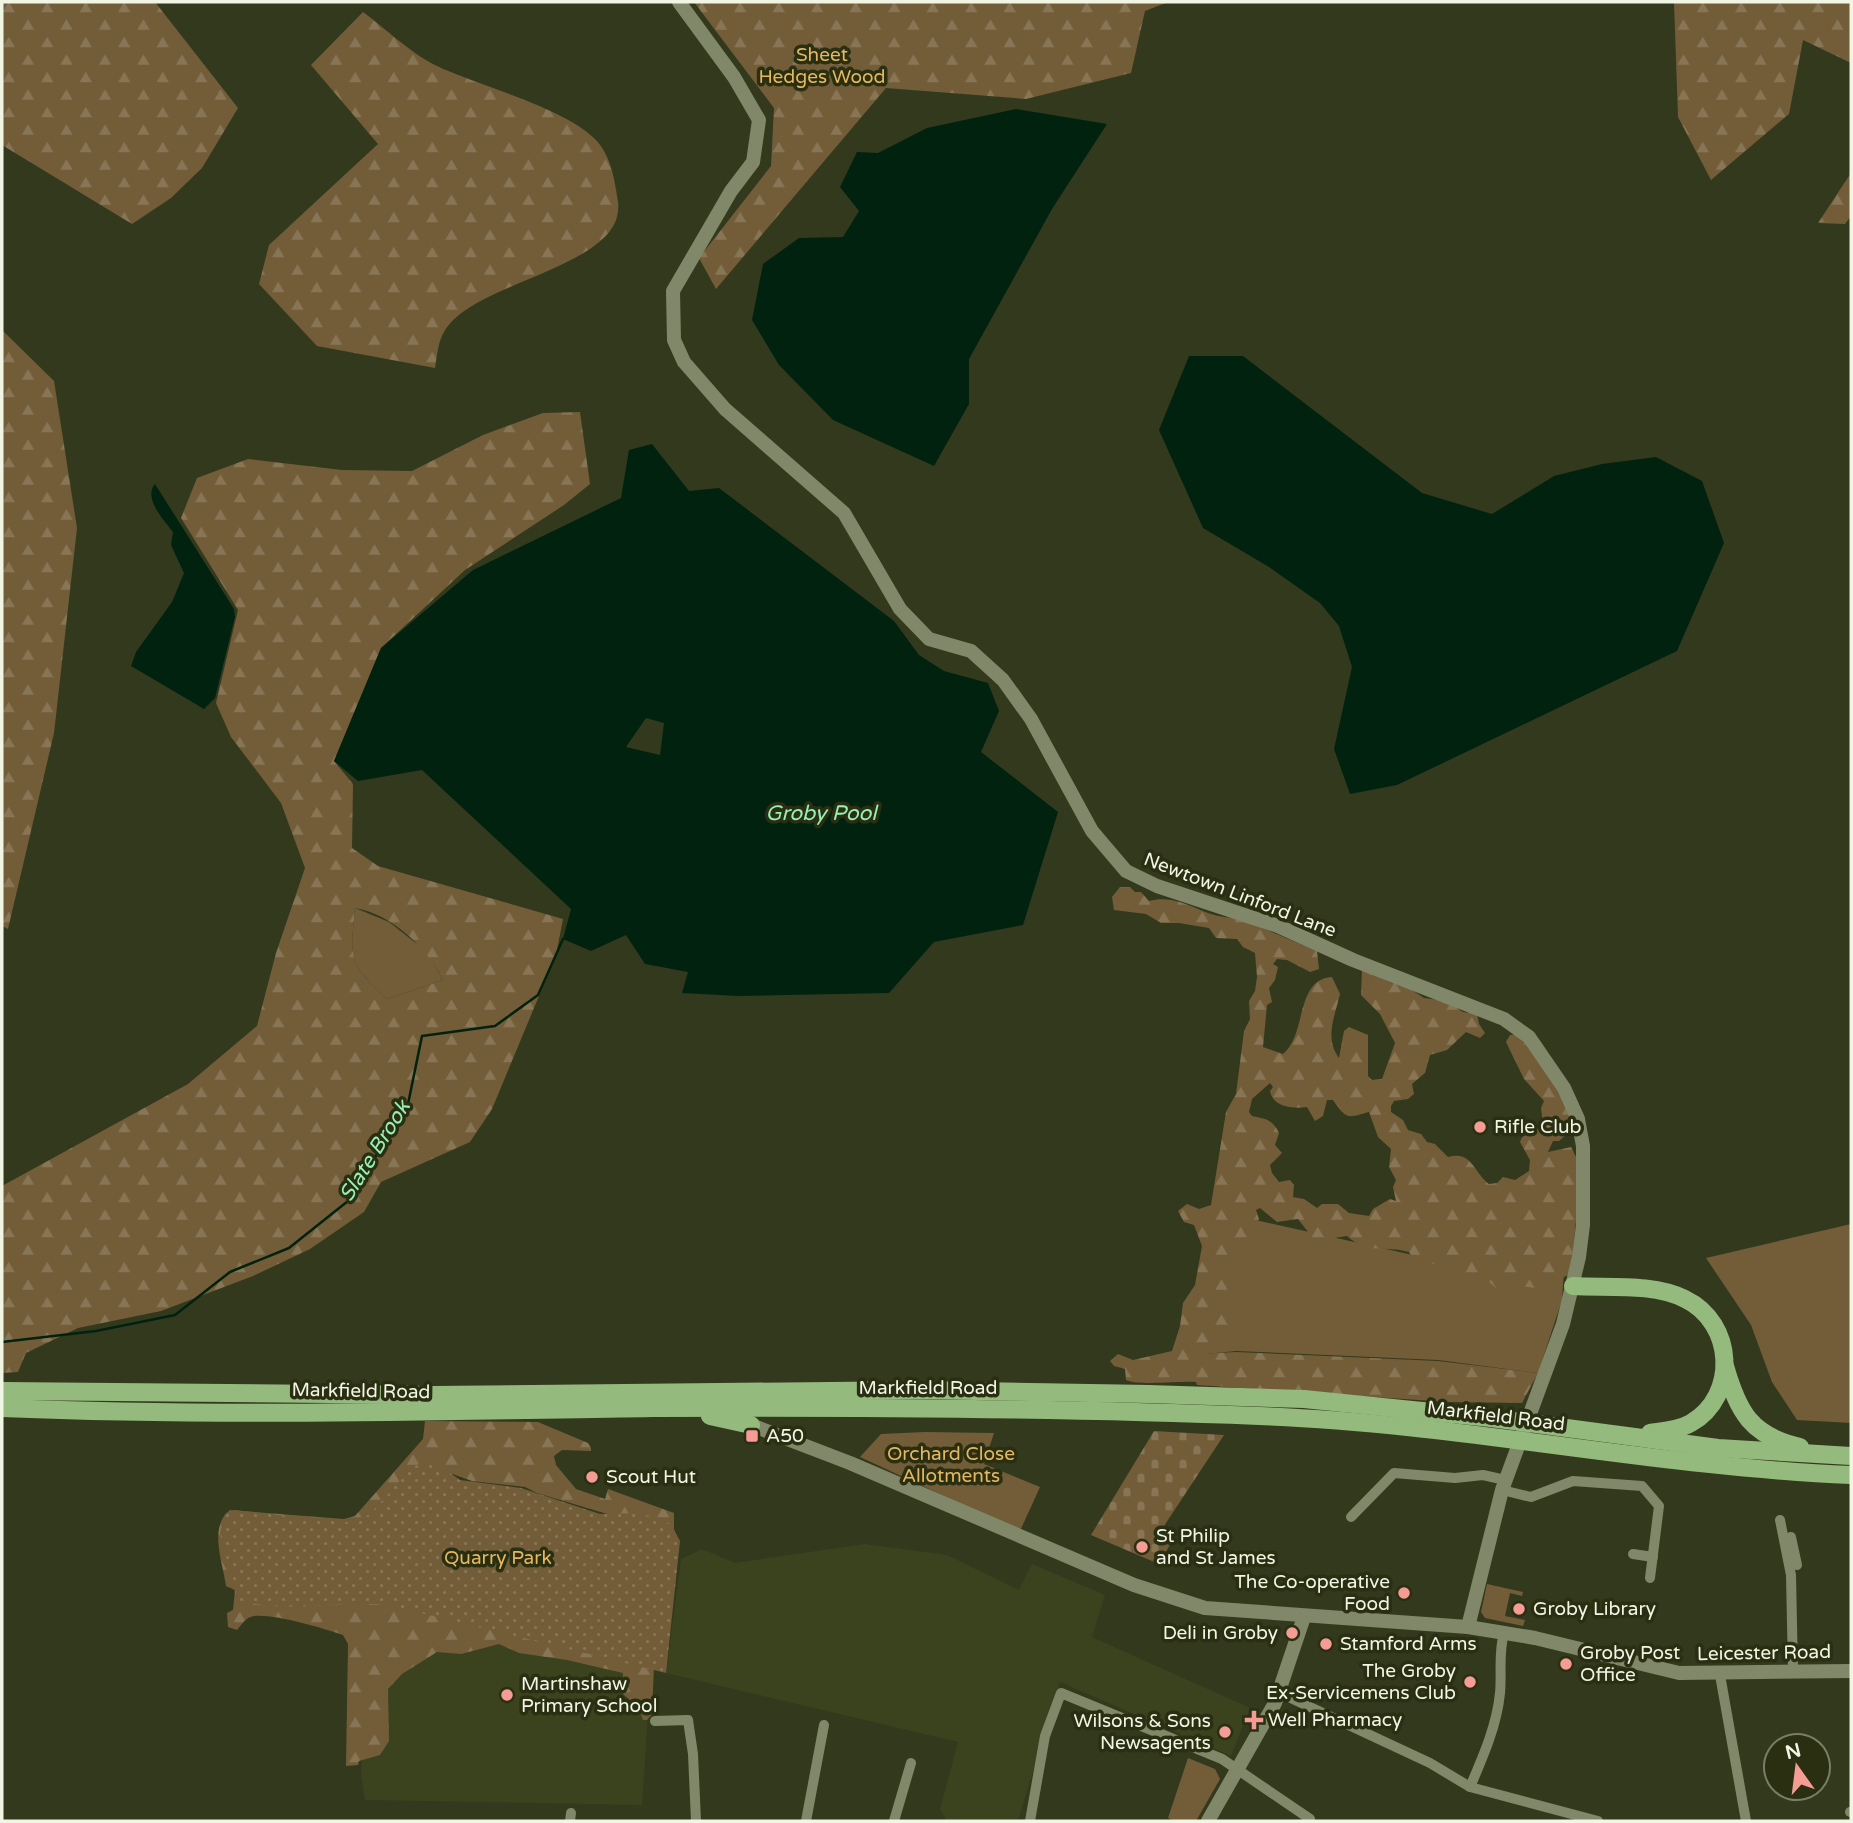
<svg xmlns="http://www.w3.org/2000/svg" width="1853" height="1823" font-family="'Varela Round',sans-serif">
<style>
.built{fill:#3b421e}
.green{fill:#725d38}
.forest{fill:url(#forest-firs);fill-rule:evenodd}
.cemetery{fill:url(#cemetery-stones)}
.park{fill:url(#park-dots)}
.water{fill:#022210;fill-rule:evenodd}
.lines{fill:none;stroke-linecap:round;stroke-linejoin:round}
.stream{stroke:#022210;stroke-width:2.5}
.minor{stroke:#818869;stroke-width:10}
.tertiary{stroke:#818869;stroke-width:14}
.trunk{stroke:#94ba7e;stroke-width:18}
.poi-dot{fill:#f59c94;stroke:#2a2f12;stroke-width:2.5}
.labels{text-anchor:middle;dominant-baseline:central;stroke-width:7;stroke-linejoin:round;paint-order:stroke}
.park-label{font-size:19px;fill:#e6b761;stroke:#2a2f12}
.street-label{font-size:19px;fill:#f1f5e4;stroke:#2a2f12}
.poi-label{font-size:19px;fill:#f1f5e4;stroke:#2a2f12;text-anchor:start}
.water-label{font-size:21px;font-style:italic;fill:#97f1b7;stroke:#2a2f12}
</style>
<defs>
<pattern id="forest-firs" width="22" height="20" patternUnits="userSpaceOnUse" patternTransform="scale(1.75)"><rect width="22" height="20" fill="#725d38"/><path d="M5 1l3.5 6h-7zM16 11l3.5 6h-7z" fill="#877555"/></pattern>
<pattern id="cemetery-stones" width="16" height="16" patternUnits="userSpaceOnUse" patternTransform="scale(1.75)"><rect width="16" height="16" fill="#725d38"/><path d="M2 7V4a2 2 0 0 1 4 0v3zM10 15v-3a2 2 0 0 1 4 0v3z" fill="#877555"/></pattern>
<pattern id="park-dots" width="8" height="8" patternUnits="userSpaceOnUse" patternTransform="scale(1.75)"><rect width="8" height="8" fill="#725d38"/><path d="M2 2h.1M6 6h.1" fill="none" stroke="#877555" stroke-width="1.8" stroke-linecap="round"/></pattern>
</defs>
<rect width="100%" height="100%" fill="#33391d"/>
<g class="built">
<polygon points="865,1544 947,1555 1019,1590 1032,1564 1105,1595 1092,1637 1250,1708 1231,1756 1060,1682 1018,1821 947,1821 940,1809 958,1742 666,1673 681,1559 702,1549 735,1563"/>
<polygon points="368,1604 651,1670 642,1805 365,1800 361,1773"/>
</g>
<g class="green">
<path d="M355,908L389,922L426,951L443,980L387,999C348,962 350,960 355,908Z"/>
<polygon points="1237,1216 1467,1267 1564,1272 1562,1300 1538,1373 1438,1360 1236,1351 1195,1355"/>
<polygon points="1851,1224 1851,1423 1797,1420 1772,1382 1751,1325 1706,1258"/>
<polygon points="925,1432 994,1433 984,1464 1040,1487 1020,1531 860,1457 881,1434"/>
<polygon points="1487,1584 1523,1592 1522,1596 1510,1593 1505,1616 1525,1620 1523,1626 1485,1618 1481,1612"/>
<polygon points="1188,1758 1215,1769 1220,1779 1196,1821 1174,1821 1168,1818"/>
</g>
<g class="forest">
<polygon points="2,2 155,2 238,108 202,168 171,198 132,224 2,145"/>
<polygon points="694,2 1168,2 1145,11 1131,73 1026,99 886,88 716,289 699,258 771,166 774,108"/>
<polygon points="1674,2 1851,2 1851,63 1803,40 1789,114 1711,180 1678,117"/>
<path d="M363,12C385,28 407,50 431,63C472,85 584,111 604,151C613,167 615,184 618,202C626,268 473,280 444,332C438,341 437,357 435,368L317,346L259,284L269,245L378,144L311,65Z"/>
<polygon points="1851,173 1851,216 1845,224 1818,223"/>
<polygon points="2,330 54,381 77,528 54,733 8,929 2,926"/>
<path d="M580,412L590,484L564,505L465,570L381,648L334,761L353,784L352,848L378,866L563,919L556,955L492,1109L470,1142L381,1182L364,1212L310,1249L253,1276L161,1311L78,1328L26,1353L18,1372L2,1373V1186L188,1084L257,1026L276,953L305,868L281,803L231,737L216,703L238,610L181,518L197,478L248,459L342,470L412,471L483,435L543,413ZM355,908C392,914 427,948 443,980L387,999C348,962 350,960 355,908Z"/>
<path d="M1120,887H1130L1135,892H1141L1149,901C1183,892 1205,921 1236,917L1317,951L1319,969L1310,972L1287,960L1277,959L1273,964L1278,967L1275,980L1269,988L1272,1002L1267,1005L1263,1047L1283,1054C1307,1035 1295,979 1332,977L1340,994C1335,1016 1324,1038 1339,1058L1344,1031L1349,1027L1368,1035V1076L1372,1080L1382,1079L1395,1043L1380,1014L1361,995L1362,970L1392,983H1401L1424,998L1446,1001L1463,1012L1477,1014L1479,1024L1485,1033L1480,1038L1466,1032L1447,1050L1430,1055L1425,1073L1412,1084L1414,1094L1408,1099L1394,1101L1391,1106V1112L1403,1120L1408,1130L1421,1134L1427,1142L1435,1144L1448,1157C1472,1150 1474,1173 1489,1184L1497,1183L1503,1177L1515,1180L1529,1171L1530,1160L1520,1142L1522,1137L1543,1124L1541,1108L1544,1101L1524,1079L1506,1042L1510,1035L1522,1034L1556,1083L1575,1127L1559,1141H1553L1548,1152L1571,1147L1581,1167L1571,1273L1544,1289L1512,1285L1497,1289L1487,1280L1453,1275L1438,1264L1415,1263L1409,1252C1384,1245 1368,1255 1347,1236L1315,1241L1298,1219L1277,1222L1260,1208L1256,1210L1259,1219L1255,1227L1256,1242L1248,1248L1235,1270L1240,1297L1224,1309L1230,1325L1213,1338L1209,1349H1203L1198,1354L1236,1352L1438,1361L1538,1373L1522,1403L1448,1402L1197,1385L1196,1382C1178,1381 1139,1386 1126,1380L1125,1369L1114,1366L1110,1361L1118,1354L1133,1360L1172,1351L1180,1326L1183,1303L1195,1285L1202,1246L1194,1225L1184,1222L1178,1211L1187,1204L1199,1209L1211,1205L1226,1112L1236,1094L1244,1031L1250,1019L1249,1001L1255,991L1257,977L1255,953L1243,947L1237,939L1216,938L1209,928L1179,923H1161L1146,914L1114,910L1112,897ZM1270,1083L1273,1087L1270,1091C1273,1107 1292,1109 1307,1107L1315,1121L1323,1116L1327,1100H1333C1347,1120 1347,1118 1369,1112L1378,1137L1391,1149L1389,1167L1396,1180L1393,1187L1396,1201L1390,1199L1373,1209L1369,1216L1349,1213L1338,1204H1322L1317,1208L1304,1199L1293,1197L1294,1185L1290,1180L1279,1182L1272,1173L1270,1165L1282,1153L1275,1145L1279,1133C1273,1119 1265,1119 1252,1116L1249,1112L1252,1099Z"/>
<path d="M425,1421L538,1422L588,1443L591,1448V1451L562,1450L554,1456L556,1465L576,1489L605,1499L608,1489L674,1513V1534L537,1493L525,1487L472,1481L447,1472L434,1486L654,1665L652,1714L647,1720H643L639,1708L623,1694V1673L567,1660L519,1653L499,1644L461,1654L437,1652L402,1674L388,1689L389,1741L380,1755L359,1761L358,1765L346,1766L348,1644L343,1635C322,1628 276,1614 254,1616C246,1617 242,1624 237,1630L228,1627L227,1613L233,1610L235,1590L226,1586C223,1563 208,1527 230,1510L344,1519L355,1516L423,1439Z"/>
</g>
<polygon class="cemetery" points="1154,1431 1224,1435 1164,1526 1172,1530 1172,1541 1159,1564 1091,1535"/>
<path class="park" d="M426,1460H432L460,1480L521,1488L600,1514L640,1513L671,1524L680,1541L666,1673L388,1605C337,1600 288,1614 237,1600L220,1533L225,1514L234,1510L354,1523C383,1512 394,1475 426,1460Z"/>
<g class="water">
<polygon points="1016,109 1107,124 1052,209 969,359 969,404 934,466 833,420 779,365 752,320 763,264 799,238 843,237 859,211 840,187 857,152 878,153 927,128"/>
<polygon points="1189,356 1243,356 1422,493 1492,514 1554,476 1602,464 1656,457 1702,481 1724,543 1677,651 1397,785 1350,794 1334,749 1352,667 1339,626 1320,603 1269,567 1203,528 1159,430"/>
<path d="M652,444L689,491L719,488L894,621L919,655L944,671L988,683L999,711L981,752L1058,812L1023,925L934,942L889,993L738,996L682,993L688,972L645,964L626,935L591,951L563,939L571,909L422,770L358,781L334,761L381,648L473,570L621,498L629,450ZM646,718L664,723L660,755L626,747Z"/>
<path d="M155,484L234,609L235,617L215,698L204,709L131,666L136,652L172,602L184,573L171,545L173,532C163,519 143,498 155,484Z"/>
</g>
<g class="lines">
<polyline class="stream" points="2,1342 96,1331 175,1315 230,1272 289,1248 348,1201 408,1104 422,1036 495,1026 538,995 563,939"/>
<g class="minor">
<polyline points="1502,1490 1531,1497 1573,1481 1642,1486 1659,1506 1650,1578"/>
<polyline points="1351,1517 1394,1473 1455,1478 1483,1475 1505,1480"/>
<polyline points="1780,1520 1791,1575 1793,1672"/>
<polyline points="1791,1537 1797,1565"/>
<polyline points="1633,1554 1653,1557"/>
<polyline points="1720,1675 1746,1821"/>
<polyline points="1280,1693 1430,1763 1470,1787 1598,1821"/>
<polyline points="655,1721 688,1720 693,1754 696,1821"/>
<path d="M1470,1787C1483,1757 1497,1725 1500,1693C1502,1673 1498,1654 1504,1633"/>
<polyline points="1850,1812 1851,1812"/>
<polyline points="570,1821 571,1813"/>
<polyline points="806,1821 824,1725"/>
<polyline points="894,1821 911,1763"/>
<polyline points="1030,1821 1045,1736 1061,1693 1222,1759 1310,1819 1308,1821"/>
</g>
<g class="tertiary">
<polyline points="679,2 734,77 759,120 753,162 731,191 673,291 674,340 684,362 725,409 844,513 900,609 929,639 971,651 1003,680 1031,719 1092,831 1126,871 1157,886 1278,926 1353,960 1504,1019 1529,1037 1564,1088 1578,1119 1583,1146 1583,1225 1579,1257 1563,1324 1502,1490 1468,1627"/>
<polyline points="751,1425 850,1463 1134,1585 1205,1608 1468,1627 1535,1638 1679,1673 1851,1671"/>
<polyline points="1208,1821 1275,1703 1304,1617"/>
</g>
<g class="trunk">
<path d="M1573,1286C1608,1288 1654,1283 1685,1299C1735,1323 1738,1396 1691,1423C1679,1430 1663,1431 1650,1433"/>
<path d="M1725,1366C1738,1412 1751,1436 1800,1447"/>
<polyline points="2,1391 434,1395 922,1390 1149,1394 1304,1399 1491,1418 1718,1448 1851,1456"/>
<path d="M2,1408C219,1417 436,1411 653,1408C855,1407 1057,1408 1259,1416C1458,1423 1653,1467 1851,1475"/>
<polyline points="710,1416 751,1425"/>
</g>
</g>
<g class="poi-dot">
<circle cx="1480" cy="1127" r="7"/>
<rect x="745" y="1429" width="14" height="14" rx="3.5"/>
<circle cx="592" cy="1477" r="7"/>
<circle cx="1142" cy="1547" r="7"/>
<circle cx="1404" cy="1593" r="7"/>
<circle cx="1519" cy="1609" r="7"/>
<circle cx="1292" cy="1633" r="7"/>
<circle cx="1326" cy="1644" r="7"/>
<circle cx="1566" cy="1664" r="7"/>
<circle cx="1470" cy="1682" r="7"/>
<circle cx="507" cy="1695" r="7"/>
<path d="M1250.5 1709.5h7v7h7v7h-7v7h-7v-7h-7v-7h7z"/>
<circle cx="1225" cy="1732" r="7"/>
</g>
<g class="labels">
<g class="park-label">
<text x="822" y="55">Sheet<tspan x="822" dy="22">Hedges Wood</tspan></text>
<text x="951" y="1454">Orchard Close<tspan x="951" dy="22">Allotments</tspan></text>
<text x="498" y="1558">Quarry Park</text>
</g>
<g class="street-label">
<text transform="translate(1240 895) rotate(21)">Newtown Linford Lane</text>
<text x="928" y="1388">Markfield Road</text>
<text transform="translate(361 1391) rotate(1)">Markfield Road</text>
<text transform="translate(1496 1416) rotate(7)">Markfield Road</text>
<text transform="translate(1764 1653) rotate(-1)">Leicester Road</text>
</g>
<g class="poi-label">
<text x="1494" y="1127">Rifle Club</text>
<text x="766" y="1436">A50</text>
<text x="606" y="1477">Scout Hut</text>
<text x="1156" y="1536">St Philip<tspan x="1156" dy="22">and St James</tspan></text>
<text x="1390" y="1582" text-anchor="end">The Co-operative<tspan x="1390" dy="22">Food</tspan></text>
<text x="1533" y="1609">Groby Library</text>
<text x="1278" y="1633" text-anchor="end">Deli in Groby</text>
<text x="1340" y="1644">Stamford Arms</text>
<text x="1580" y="1653">Groby Post<tspan x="1580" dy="22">Office</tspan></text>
<text x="1456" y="1671" text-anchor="end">The Groby<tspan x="1456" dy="22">Ex-Servicemens Club</tspan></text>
<text x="521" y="1684">Martinshaw<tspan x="521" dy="22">Primary School</tspan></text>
<text x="1268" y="1720">Well Pharmacy</text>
<text x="1211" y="1721" text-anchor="end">Wilsons &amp; Sons<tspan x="1211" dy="22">Newsagents</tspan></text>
</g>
<g class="water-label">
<text x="821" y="813">Groby Pool</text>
<text transform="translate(375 1151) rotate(-58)">Slate Brook</text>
</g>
</g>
<rect width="1853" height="1823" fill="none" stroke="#f1f5e4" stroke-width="7"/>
<g transform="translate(1797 1767) rotate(346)"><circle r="33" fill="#2a2f12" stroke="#7a7e66" stroke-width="2"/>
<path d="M0-5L12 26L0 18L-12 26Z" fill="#f59c94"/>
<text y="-10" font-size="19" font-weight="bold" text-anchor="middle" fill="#f1f5e4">N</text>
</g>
</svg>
